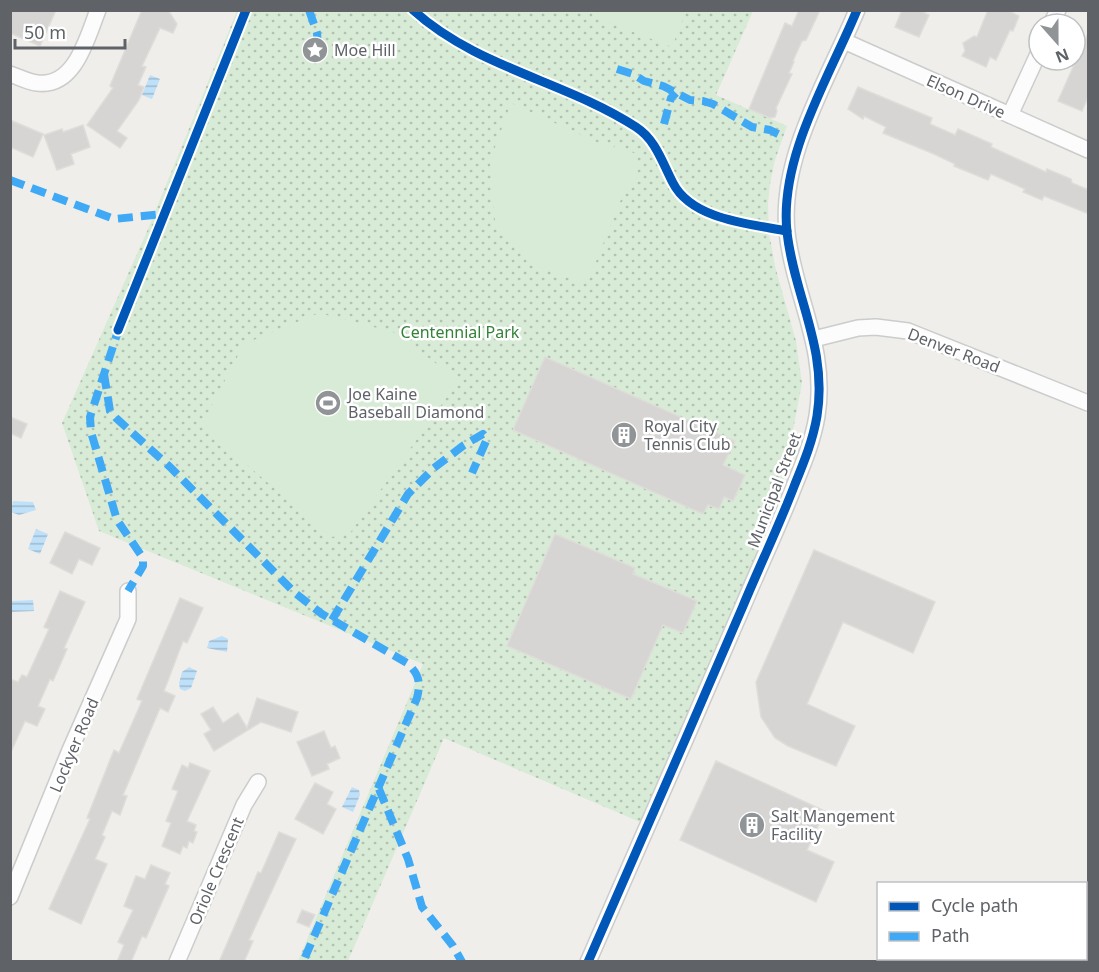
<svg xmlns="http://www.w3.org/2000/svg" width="1099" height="972" font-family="'Noto Sans',sans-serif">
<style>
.grass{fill:url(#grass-dots)}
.garden{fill:#d8ebd6}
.water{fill:url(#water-rules)}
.building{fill:#d6d5d3;stroke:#deddd9;stroke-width:1.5}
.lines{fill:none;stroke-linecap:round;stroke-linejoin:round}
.minor-casing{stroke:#cbcccc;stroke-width:18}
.minor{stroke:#fdfcfc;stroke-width:15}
.quiet{stroke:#3fa9f5;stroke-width:8;stroke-dasharray:15 8;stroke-linecap:butt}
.cycleway-casing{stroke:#fff;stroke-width:13}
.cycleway{stroke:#0057b8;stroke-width:9}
.labels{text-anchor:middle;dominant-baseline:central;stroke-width:5;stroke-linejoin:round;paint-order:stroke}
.poi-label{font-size:16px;fill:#5f6368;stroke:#fff;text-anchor:start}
.street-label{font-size:16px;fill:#5f6368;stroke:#fff}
.park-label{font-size:16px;fill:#348238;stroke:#fff}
</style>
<defs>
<pattern id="grass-dots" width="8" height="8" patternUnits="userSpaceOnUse" patternTransform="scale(1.5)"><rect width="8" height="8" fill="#d8ebd6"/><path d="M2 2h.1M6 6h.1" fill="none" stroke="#b2c2b1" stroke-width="1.8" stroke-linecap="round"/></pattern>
<pattern id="water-rules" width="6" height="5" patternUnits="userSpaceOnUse" patternTransform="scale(1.5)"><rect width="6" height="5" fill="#bfe0f9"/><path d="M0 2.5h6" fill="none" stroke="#9eb9cd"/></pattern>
</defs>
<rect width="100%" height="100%" fill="#efeeea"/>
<polygon class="grass" points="237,11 753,11 716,95 787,126 775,160 770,184 768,204 769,233 775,266 796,341 802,383 767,566 640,822 444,738 348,961 298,961 423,664 99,531 62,423 148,229"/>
<g class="garden">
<polygon points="594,11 594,10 686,11 672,47 592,16"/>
<polygon points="511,103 612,149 616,145 636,154 639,165 634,185 626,187 587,284 529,264 495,220 490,161"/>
<polygon points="319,313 393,332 459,380 350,533 332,537 201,426 244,344"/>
</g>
<g class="water">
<polygon points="150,75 160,79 152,99 142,95"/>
<polygon points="13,501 33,502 36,510 19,515 11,512"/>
<polygon points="36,529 48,534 40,554 28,549"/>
<polygon points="33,600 34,611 11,612 11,601"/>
<polygon points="222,636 228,639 227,652 207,648 209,641"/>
<polygon points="189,667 197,671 191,688 185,691 180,689 179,683 182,672"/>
<polygon points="352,787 359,790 360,795 353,812 342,807"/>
</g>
<g class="building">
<polygon points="10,10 56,10 40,46 10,33"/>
<polygon points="142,10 168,10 177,24 173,33 160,28 142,66 146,67 138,85 144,87 139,100 117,131 127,138 120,148 87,125 113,88 110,86"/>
<polygon points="799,10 820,10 806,40 802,41 793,61 794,62 789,73 792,74 776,108 777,111 775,117 770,118 749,109 785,23 792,26"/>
<polygon points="902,10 919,10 929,15 919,37 895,27"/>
<polygon points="988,10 1007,10 1019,16 1013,31 1010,30 996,60 990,57 986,67 962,56 965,51 963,43 974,36 977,37"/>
<polygon points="1089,31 1089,95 1082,111 1058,101"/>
<polygon points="858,87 932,118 930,124 955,135 958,129 992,144 991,147 1046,172 1047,169 1071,179 1072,183 1089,190 1089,214 1044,196 1042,200 1023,192 1025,189 991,174 988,180 954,166 955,164 934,154 883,133 886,127 864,116 863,119 848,109"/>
<polygon points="10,120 43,134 33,157 10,147"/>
<polygon points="83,125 90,147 71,154 74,164 57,170 44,135 62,129 63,132"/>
<polygon points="545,357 735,441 723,465 745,475 733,501 724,497 719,509 708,505 703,514 513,430"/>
<polygon points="10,417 27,424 21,438 10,433"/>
<polygon points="65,532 100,548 92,565 79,559 72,574 50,563"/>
<polygon points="555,534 635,568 633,574 697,601 683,633 663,625 631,699 507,646"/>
<polygon points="814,550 935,602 913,653 843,622 807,704 855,726 836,766 788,746 775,738 761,717 756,682"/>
<polygon points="60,591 85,602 64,648 67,649 53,681 50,679 38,706 45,709 37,726 25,721 10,754 10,679 18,682 22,675 27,677 49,629 44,627"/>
<polygon points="180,598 203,608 187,643 183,641 164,691 175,696 168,712 160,708 123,795 127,796 120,815 112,811 102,835 105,837 95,859 107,864 81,924 49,909 90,819 87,818 114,750 119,753 142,701 137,699"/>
<polygon points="257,698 298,712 291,732 261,722 214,751 204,734 211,730 201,714 213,707 223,723 238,713 247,728"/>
<polygon points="324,731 331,748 335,746 340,758 327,764 329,769 312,776 297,742"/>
<polygon points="716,761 825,811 807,850 834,862 816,902 680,840"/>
<polygon points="190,763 210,771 187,821 196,825 194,831 197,832 193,843 189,841 187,848 183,846 180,854 162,846 171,823 166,821 178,791 172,789 182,765 188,768"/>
<polygon points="315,783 333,792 327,804 336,809 323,834 295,819"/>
<polygon points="279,832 296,839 249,940 253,941 244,962 219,962 258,872 261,873"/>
<polygon points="151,865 170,873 165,884 169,886 146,938 142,936 131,962 117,962 124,945 118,942 133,910 124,906 136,876 145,879"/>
<polygon points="302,910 315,915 309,927 297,922"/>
</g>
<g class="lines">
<g class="minor-casing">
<g id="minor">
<polyline points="1051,24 1058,10"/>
<polyline points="844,41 1088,150"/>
<path d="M10,74C19,77 28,82 37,83C75,88 87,38 98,10"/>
<polyline points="1010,115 1039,52"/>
<polyline points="814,339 858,328 876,327 908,331 1088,403"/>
<polyline points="10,897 70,750 128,619 128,591"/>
<polyline points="177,962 244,805 258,782"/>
<path d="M588,962C640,843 692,725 743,606C760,565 779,526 795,484C804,462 813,440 817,416C828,348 794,296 787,232C779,157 829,78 857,10"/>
</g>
</g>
<use href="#minor" class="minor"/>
<g class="quiet">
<polyline points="309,10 317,33 318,48"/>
<polyline points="617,69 633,74 644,81 663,86 690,100 703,101 713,104 752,127 770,130 784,137"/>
<polyline points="664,124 671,98 676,93"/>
<polyline points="10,180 114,219 164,214"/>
<polyline points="120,325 90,417 91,432 117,520 143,558 143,566 128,591"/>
<path d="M104,374L110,411L116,418L170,467L295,593L322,614L407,663C419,674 421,682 417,698L303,962"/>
<polyline points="332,620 408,494 434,468 464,445 483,434 487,439 472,473"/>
<polyline points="379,789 408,859 422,907 453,946 462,962"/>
</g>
<g class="cycleway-casing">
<g id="cycleway">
<path d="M413,10C477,68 565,81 636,127C656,140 662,162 673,183C692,220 751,224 787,231"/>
<polyline points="118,330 246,10"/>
<path d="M588,962C640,843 692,725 743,606C760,565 779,526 795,484C804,462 813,440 817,416C828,348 794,296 787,232C779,157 829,78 857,10"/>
</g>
</g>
<use href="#cycleway" class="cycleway"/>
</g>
<defs>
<g id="sight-disc" transform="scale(1.35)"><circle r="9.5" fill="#919496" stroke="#fff"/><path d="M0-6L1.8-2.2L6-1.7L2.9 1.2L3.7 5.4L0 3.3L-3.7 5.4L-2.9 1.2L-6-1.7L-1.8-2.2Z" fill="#fff"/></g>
<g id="stadium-disc" transform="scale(1.35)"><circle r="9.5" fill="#919496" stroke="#fff"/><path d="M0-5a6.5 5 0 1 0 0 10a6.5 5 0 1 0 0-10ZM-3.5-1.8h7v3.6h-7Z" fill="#fff"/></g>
<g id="building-disc" transform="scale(1.35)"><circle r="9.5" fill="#919496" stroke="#fff"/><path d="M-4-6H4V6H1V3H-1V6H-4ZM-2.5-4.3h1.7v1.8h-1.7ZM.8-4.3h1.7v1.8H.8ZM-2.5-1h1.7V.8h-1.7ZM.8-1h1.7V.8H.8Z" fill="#fff"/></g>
</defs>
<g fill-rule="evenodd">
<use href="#sight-disc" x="315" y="50"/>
<use href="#stadium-disc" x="328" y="403"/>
<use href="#building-disc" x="624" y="435"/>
<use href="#building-disc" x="752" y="825"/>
</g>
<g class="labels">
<g class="poi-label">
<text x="334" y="50">Moe Hill</text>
<text x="348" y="394">Joe Kaine<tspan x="348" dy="18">Baseball Diamond</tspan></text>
<text x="644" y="426">Royal City<tspan x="644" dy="18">Tennis Club</tspan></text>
<text x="771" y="816">Salt Mangement<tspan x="771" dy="18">Facility</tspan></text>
</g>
<g class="street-label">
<text transform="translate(966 96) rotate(24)">Elson Drive</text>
<text transform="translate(954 350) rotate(21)">Denver Road</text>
<text transform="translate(774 490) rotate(-69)">Municipal Street</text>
<text transform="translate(74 745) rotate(-67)">Lockyer Road</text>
<text transform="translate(216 871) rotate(-67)">Oriole Crescent</text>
</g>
<g class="park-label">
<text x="460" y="332">Centennial Park</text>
</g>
</g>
<rect width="1099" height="972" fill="none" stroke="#5f6368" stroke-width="24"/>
<rect x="877" y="882" width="210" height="78" fill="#ffffff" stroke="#bfc1c3" stroke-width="1.5"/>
<rect x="889" y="902" width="30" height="9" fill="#0057b8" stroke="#bfc1c3" stroke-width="1.5"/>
<text x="931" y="912" font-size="18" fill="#5f6368">Cycle path</text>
<rect x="889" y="932" width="30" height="9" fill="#3fa9f5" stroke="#bfc1c3" stroke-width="1.5"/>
<text x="931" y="942" font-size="18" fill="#5f6368">Path</text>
<g transform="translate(1057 42) rotate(159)"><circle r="28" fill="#ffffff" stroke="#bfc1c3" stroke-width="1.5"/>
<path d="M0-4.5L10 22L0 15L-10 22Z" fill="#919496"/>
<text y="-9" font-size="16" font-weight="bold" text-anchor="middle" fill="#5f6368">N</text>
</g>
<path d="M15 39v9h110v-9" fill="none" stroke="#5f6368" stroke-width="3"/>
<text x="24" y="39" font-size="18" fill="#5f6368" stroke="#ffffff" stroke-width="4.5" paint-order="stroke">50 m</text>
</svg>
